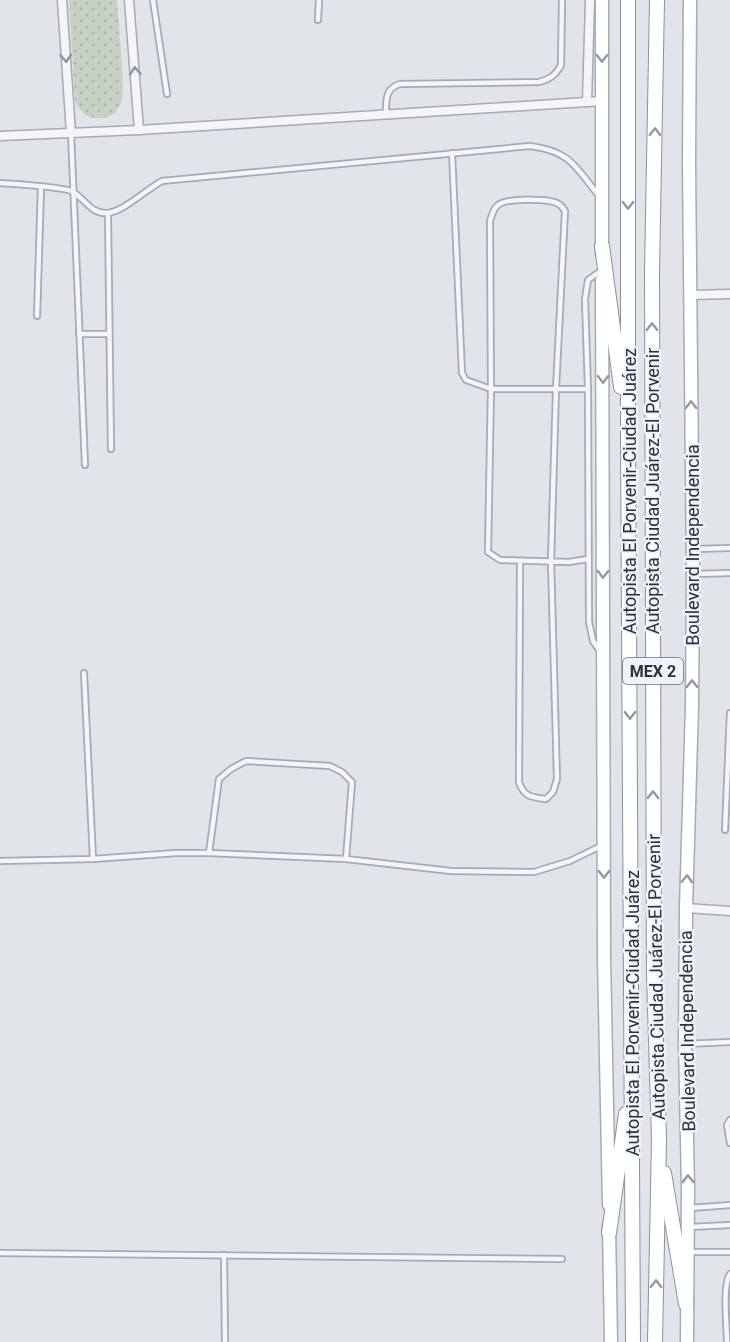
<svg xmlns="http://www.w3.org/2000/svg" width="730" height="1342" font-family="Roboto,sans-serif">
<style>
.grass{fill:url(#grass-dots)}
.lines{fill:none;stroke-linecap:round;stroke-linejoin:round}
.service-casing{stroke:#a6abb3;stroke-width:8}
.minor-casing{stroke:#a6abb3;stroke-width:11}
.secondary-casing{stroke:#a6abb3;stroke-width:15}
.trunk-casing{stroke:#8892a0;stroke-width:16}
.service{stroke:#f3f5f8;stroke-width:4.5}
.minor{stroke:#f3f5f8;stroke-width:8}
.secondary{stroke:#fff;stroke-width:12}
.trunk{stroke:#fff;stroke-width:14}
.oneway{stroke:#8e949c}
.oneway2{stroke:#9498a0}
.labels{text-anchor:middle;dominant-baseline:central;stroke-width:4.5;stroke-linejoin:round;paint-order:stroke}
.shield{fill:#f0f3f7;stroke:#656c78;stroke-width:1.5}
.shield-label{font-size:16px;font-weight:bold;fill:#293241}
.street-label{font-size:18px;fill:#293241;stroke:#f0f3f7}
</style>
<defs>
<pattern id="grass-dots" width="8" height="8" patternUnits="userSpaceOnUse" patternTransform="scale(1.5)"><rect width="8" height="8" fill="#c6d3c2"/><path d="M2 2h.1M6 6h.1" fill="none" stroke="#aab6a8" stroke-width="1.8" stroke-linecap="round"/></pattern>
</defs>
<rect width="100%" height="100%" fill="#e1e4e9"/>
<path class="grass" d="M69,0H117C118,18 126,92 121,103C117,113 110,118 100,118C86,119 82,112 75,102Z"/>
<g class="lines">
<g class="service-casing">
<g id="service">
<polyline points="153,0 167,94"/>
<polyline points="318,20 319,0"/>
<path d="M386,115C386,101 385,88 400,84L539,82C550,79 556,75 561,65L562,0"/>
<polyline points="71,133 85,465"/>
<polyline points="452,153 462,373 466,380 491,389 588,389"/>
<path d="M0,183C12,184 66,187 73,192C85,199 91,214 107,213C123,212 147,189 162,181L530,146C570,151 575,166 599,196"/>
<polyline points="108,214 111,449"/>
<polyline points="37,316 41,187"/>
<polyline points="79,334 109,334"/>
<polyline points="695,549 730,548"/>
<path d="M520,561L519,782C524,797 531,797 546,799L553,792L557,779L551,561L556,389L565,211C562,206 559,203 554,202C544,199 506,198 498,205C493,209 492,215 490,221L491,389L488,552L500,560L569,562L588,559"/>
<polyline points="694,574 730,573"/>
<polyline points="599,650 593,641 589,622 588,389 585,299 588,280 602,270"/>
<polyline points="84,673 93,859"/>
<polyline points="725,830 730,713"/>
<polyline points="209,853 219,779 231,769 246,761 330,766 342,772 352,782 346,859"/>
<polyline points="0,861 93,859 176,853 209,853 346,859 451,871 534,872 570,861 601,846"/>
<polyline points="685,1044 730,1042"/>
<polyline points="730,1120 727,1125 730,1143"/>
<polyline points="690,1208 730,1205"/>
<polyline points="690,1227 730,1225"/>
<polyline points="690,1252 730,1252"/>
<polyline points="0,1253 562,1259"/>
<polyline points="224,1255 225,1342"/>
<path d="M727,1342C727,1327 722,1285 730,1274"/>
</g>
</g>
<g class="minor-casing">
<g id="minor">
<polyline points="62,0 71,133"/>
<polyline points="129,0 139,130"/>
<polyline points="587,102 590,0"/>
<polyline points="0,136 139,130 602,101"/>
<polyline points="691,295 730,294"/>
<polyline points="686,908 730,911"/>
</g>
</g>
<g class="secondary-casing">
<g id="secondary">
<polyline points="602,254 602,0"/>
<polyline points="602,280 604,958 609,1205"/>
<polyline points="609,1225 611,1342"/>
<polyline points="687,1342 688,1188 685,1044 686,908 692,706 693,574 689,163 690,0"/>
</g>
</g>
<g class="trunk-casing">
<g id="trunk">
<polyline points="628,0 628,439 633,1342"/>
<polyline points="602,246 621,387"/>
<polyline points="664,1173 686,1304"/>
<polyline points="609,1233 626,1114"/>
<polyline points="655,1342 659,1139 654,974 652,271 657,0"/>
</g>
</g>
<use href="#service" class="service"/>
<use href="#minor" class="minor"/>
<use href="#secondary" class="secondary"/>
<use href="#trunk" class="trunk"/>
</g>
<defs><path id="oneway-chevron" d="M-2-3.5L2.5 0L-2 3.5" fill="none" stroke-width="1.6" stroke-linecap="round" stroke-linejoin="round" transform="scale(1.5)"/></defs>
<g class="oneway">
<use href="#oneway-chevron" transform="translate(66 58) rotate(86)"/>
<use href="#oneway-chevron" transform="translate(135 71) rotate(-94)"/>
</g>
<g class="oneway2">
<use href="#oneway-chevron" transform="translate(602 58) rotate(90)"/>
<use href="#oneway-chevron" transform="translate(655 132) rotate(-89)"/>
<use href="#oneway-chevron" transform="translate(628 205) rotate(90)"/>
<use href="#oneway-chevron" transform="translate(652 327) rotate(-90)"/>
<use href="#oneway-chevron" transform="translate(603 379) rotate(89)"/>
<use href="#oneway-chevron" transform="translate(691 405) rotate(-90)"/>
<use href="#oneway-chevron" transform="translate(603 574) rotate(91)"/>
<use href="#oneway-chevron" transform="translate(692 684) rotate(-90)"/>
<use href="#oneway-chevron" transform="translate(630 715) rotate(90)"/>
<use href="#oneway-chevron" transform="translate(653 795) rotate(-90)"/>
<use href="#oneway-chevron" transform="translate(604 874) rotate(89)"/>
<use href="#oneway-chevron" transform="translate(687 879) rotate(-88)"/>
<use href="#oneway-chevron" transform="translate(688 1179) rotate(-91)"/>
<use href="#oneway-chevron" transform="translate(656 1284) rotate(-89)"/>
</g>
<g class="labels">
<rect class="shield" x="623" y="658" width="60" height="26" rx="4.5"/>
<g class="shield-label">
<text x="653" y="671">MEX 2</text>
</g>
<g class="street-label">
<text transform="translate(629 491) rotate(-90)">Autopista El Porvenir-Ciudad Juárez</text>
<text transform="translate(652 491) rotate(-90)">Autopista Ciudad Juárez-El Porvenir</text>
<text transform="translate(692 545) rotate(-90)">Boulevard Independencia</text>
<text transform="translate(656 977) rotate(-91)">Autopista Ciudad Juárez-El Porvenir</text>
<text transform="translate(632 1013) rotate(-90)">Autopista El Porvenir-Ciudad Juárez</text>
<text transform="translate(687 1031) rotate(-91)">Boulevard Independencia</text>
</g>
</g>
</svg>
